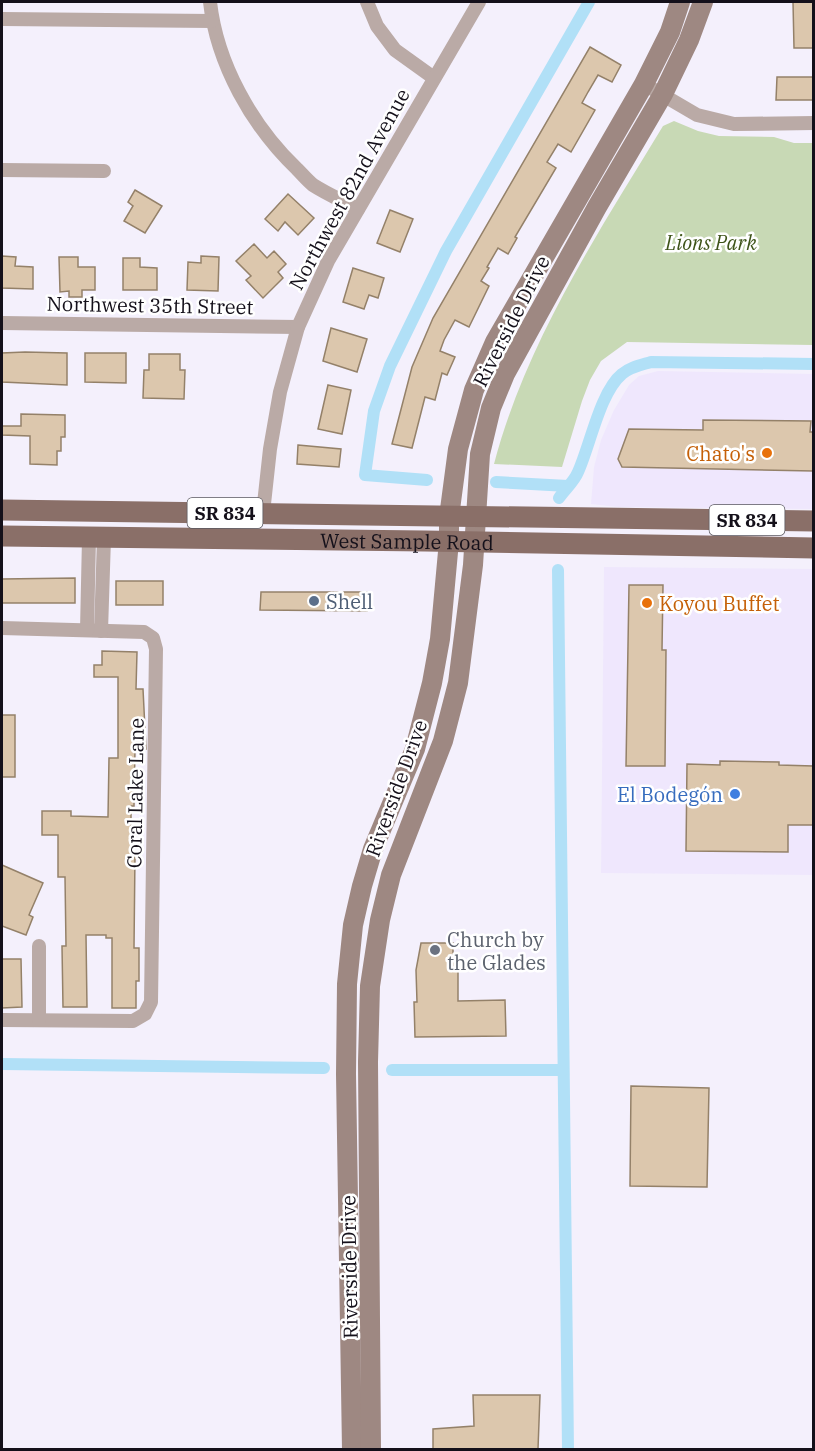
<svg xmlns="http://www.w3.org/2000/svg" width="815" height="1451" font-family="'IBM Plex Serif',serif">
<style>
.built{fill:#efe7fd}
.green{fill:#c8d9b5}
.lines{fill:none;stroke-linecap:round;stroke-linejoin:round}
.canal{stroke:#b1e0f7;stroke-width:12}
.building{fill:#dcc7ad;stroke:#948169;stroke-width:1.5}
.street{stroke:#baaaa6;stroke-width:14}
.secondary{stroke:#9e8882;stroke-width:20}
.primary{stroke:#8a6f68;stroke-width:21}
.food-dot{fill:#e8710a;stroke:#fff;stroke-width:2}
.service-dot{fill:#5c6f8a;stroke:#fff;stroke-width:2}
.shop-dot{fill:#3f7fe0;stroke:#fff;stroke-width:2}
.worship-dot{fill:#6b7280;stroke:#fff;stroke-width:2}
.labels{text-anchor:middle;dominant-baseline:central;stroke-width:5;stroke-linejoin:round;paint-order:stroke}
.shield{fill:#fff;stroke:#5a585f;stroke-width:1.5}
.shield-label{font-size:18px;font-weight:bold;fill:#14101a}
.street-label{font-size:20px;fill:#14101a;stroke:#fff}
.park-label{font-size:20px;font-style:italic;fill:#3d5318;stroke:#fff}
.food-label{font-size:20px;fill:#c56008;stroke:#fff;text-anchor:end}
.service-label{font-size:20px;fill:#4e5e75;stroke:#fff;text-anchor:start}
.shop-label{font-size:20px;fill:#366cbe;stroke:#fff;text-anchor:end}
.worship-label{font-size:20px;fill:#5b616d;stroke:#fff;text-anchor:start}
</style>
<rect width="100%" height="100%" fill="#f4f0fc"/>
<g class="built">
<polygon points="658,371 813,374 813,509 618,507 591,504 594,467 601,440 614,410 629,385 639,376"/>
<polygon points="604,567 813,569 813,875 601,873"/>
</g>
<path class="green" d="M674,121L698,131L719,136L774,137L794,143H813V345L627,342L601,361L590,380L582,401L562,467L494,464C526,342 598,233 663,126Z"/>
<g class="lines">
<g class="canal">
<polyline points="427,480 365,475 374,411 390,366 446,251 589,2"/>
<polyline points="496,482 568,486"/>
<path d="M559,498C565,489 574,482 578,472C590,446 600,392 622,374C630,367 641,365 651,362L814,364"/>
<polyline points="558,570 568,1450"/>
<polyline points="2,1064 324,1068"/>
<polyline points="392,1070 563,1070"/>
</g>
</g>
<g class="building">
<polygon points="793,2 813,2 813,48 794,48"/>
<polygon points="590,47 621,65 612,82 598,75 588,92 582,103 595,110 571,152 558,144 547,162 556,168 515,237 517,238 508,254 498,248 487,267 489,268 481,281 489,286 469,327 455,320 444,340 440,351 455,357 447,375 442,373 435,400 425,397 412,448 392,444 412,367 433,318"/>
<polygon points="777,77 813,77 813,100 776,100"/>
<polygon points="135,190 162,206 145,233 124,221 133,206 128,202"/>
<polygon points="288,194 314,218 298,235 285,222 278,231 265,219"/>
<polygon points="390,210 413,219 400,252 377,243"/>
<polygon points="254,244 267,258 274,251 286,264 278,272 283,278 263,298 246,280 251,276 236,261"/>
<polygon points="2,256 16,257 15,266 33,267 33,289 2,288"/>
<polygon points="201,256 219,257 218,291 187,290 188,262 201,263"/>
<polygon points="59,257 78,257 78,267 95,267 95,290 82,290 82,297 69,297 69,291 60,292"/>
<polygon points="123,258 140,258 140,267 157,268 157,290 123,290"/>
<polygon points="353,268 384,278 378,298 369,295 364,309 343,302"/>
<polygon points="331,328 367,339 357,372 323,361"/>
<polygon points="25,352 67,353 67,385 2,382 2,353"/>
<polygon points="85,353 126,353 126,383 85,382"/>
<polygon points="149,354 180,354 180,370 185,370 184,399 143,398 144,370 149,370"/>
<polygon points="328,385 351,390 342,434 318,429"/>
<polygon points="21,414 65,415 65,437 61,437 61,451 57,451 57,465 30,464 30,436 2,435 2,426 21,426"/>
<polygon points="703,420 811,421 810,432 813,432 813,471 622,467 618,459 629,429 703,430"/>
<polygon points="298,445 341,449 339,467 297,464"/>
<polygon points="75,578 75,603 2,603 2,579"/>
<rect x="116" y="581" width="47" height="24"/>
<polygon points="629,585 663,585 662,650 666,650 665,766 626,766"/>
<polygon points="261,592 367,592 367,611 260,610"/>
<polygon points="102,651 137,652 136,689 143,689 146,749 135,749 134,806 131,806 131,854 135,854 134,948 139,948 139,981 136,981 136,1008 112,1008 112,938 106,938 106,935 86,935 87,1007 63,1007 62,946 66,946 65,877 58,877 58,835 42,835 42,811 71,811 71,816 108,817 109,758 118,758 118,677 94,677 94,665 102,665"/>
<rect x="2" y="715" width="13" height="62"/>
<polygon points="720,761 779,762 779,765 813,766 813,825 788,825 788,852 686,851 687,764 720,765"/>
<polygon points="2,865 43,883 29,915 33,917 26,935 2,926"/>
<polygon points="421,943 453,943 453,955 458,955 458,1001 505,1000 506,1036 415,1037 414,1002 417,1002 416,970"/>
<polygon points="2,959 21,959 22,1007 2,1008"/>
<polygon points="631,1086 709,1088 707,1187 630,1186"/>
<polygon points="473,1395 540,1395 538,1449 433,1449 433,1429 474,1426"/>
</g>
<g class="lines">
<g class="street">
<path d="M210,2C217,64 252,126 297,169C302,174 307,180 313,185C327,194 343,201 358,209"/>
<polyline points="367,2 377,26 395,50 434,78"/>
<polyline points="2,19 212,21"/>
<polyline points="644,84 697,115 734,124 814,123"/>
<polyline points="2,170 104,171"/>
<polyline points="2,323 298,327"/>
<polyline points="263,513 270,449 280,392 298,327 328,261 479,2"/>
<polyline points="2,628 144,632 153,638 156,649 151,1002 145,1014 133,1021 2,1020"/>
<polyline points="87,630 89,538"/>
<polyline points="101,631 104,538"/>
<polyline points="39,946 39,1020"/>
</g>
<g class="secondary">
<polyline points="352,1450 346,1074 347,984 353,925 362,886 373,849 415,749 432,683 440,639 449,541 449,517 458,449 474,390 495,342 644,84 670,32 680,2"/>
<polyline points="371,1450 368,1062 370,986 380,920 391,875 443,741 458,683 473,565 480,454 491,408 505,374 597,207 663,94 689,40 703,2"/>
</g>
<g class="primary">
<polyline points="2,510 814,521"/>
<path id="s1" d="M2,536L425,541L814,548"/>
</g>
</g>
<g class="food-dot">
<circle cx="767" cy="453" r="6"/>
<circle cx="647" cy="603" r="6"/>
</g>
<circle class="service-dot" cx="314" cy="601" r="6"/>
<circle class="shop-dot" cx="735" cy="794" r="6"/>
<circle class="worship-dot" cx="435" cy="950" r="6"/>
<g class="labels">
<g class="shield">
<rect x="187.5" y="498" width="75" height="30" rx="4.5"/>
<rect x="709.5" y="505" width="75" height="30" rx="4.5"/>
</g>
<g class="shield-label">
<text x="225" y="513">SR 834</text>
<text x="747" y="520">SR 834</text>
</g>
<g class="street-label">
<text transform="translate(349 189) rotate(-61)">Northwest 82nd Avenue</text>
<text transform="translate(150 305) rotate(1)">Northwest 35th Street</text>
<text transform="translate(511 321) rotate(-63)">Riverside Drive</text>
<text stroke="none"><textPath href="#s1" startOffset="405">West Sample Road</textPath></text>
<text transform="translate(396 788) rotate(-70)">Riverside Drive</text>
<text transform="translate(135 793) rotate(-89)">Coral Lake Lane</text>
<text transform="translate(349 1267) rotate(-91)">Riverside Drive</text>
</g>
<g class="park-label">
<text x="711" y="242">Lions Park</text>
</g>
<g class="food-label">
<text x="755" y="453">Chato's</text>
<text x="659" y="603" text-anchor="start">Koyou Buffet</text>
</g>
<g class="service-label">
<text x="326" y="601">Shell</text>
</g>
<g class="shop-label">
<text x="723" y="794">El Bodegón</text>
</g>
<g class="worship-label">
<text x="447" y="939">Church by<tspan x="447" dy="23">the Glades</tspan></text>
</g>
</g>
<rect width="815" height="1451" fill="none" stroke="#14101a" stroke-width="6"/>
</svg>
